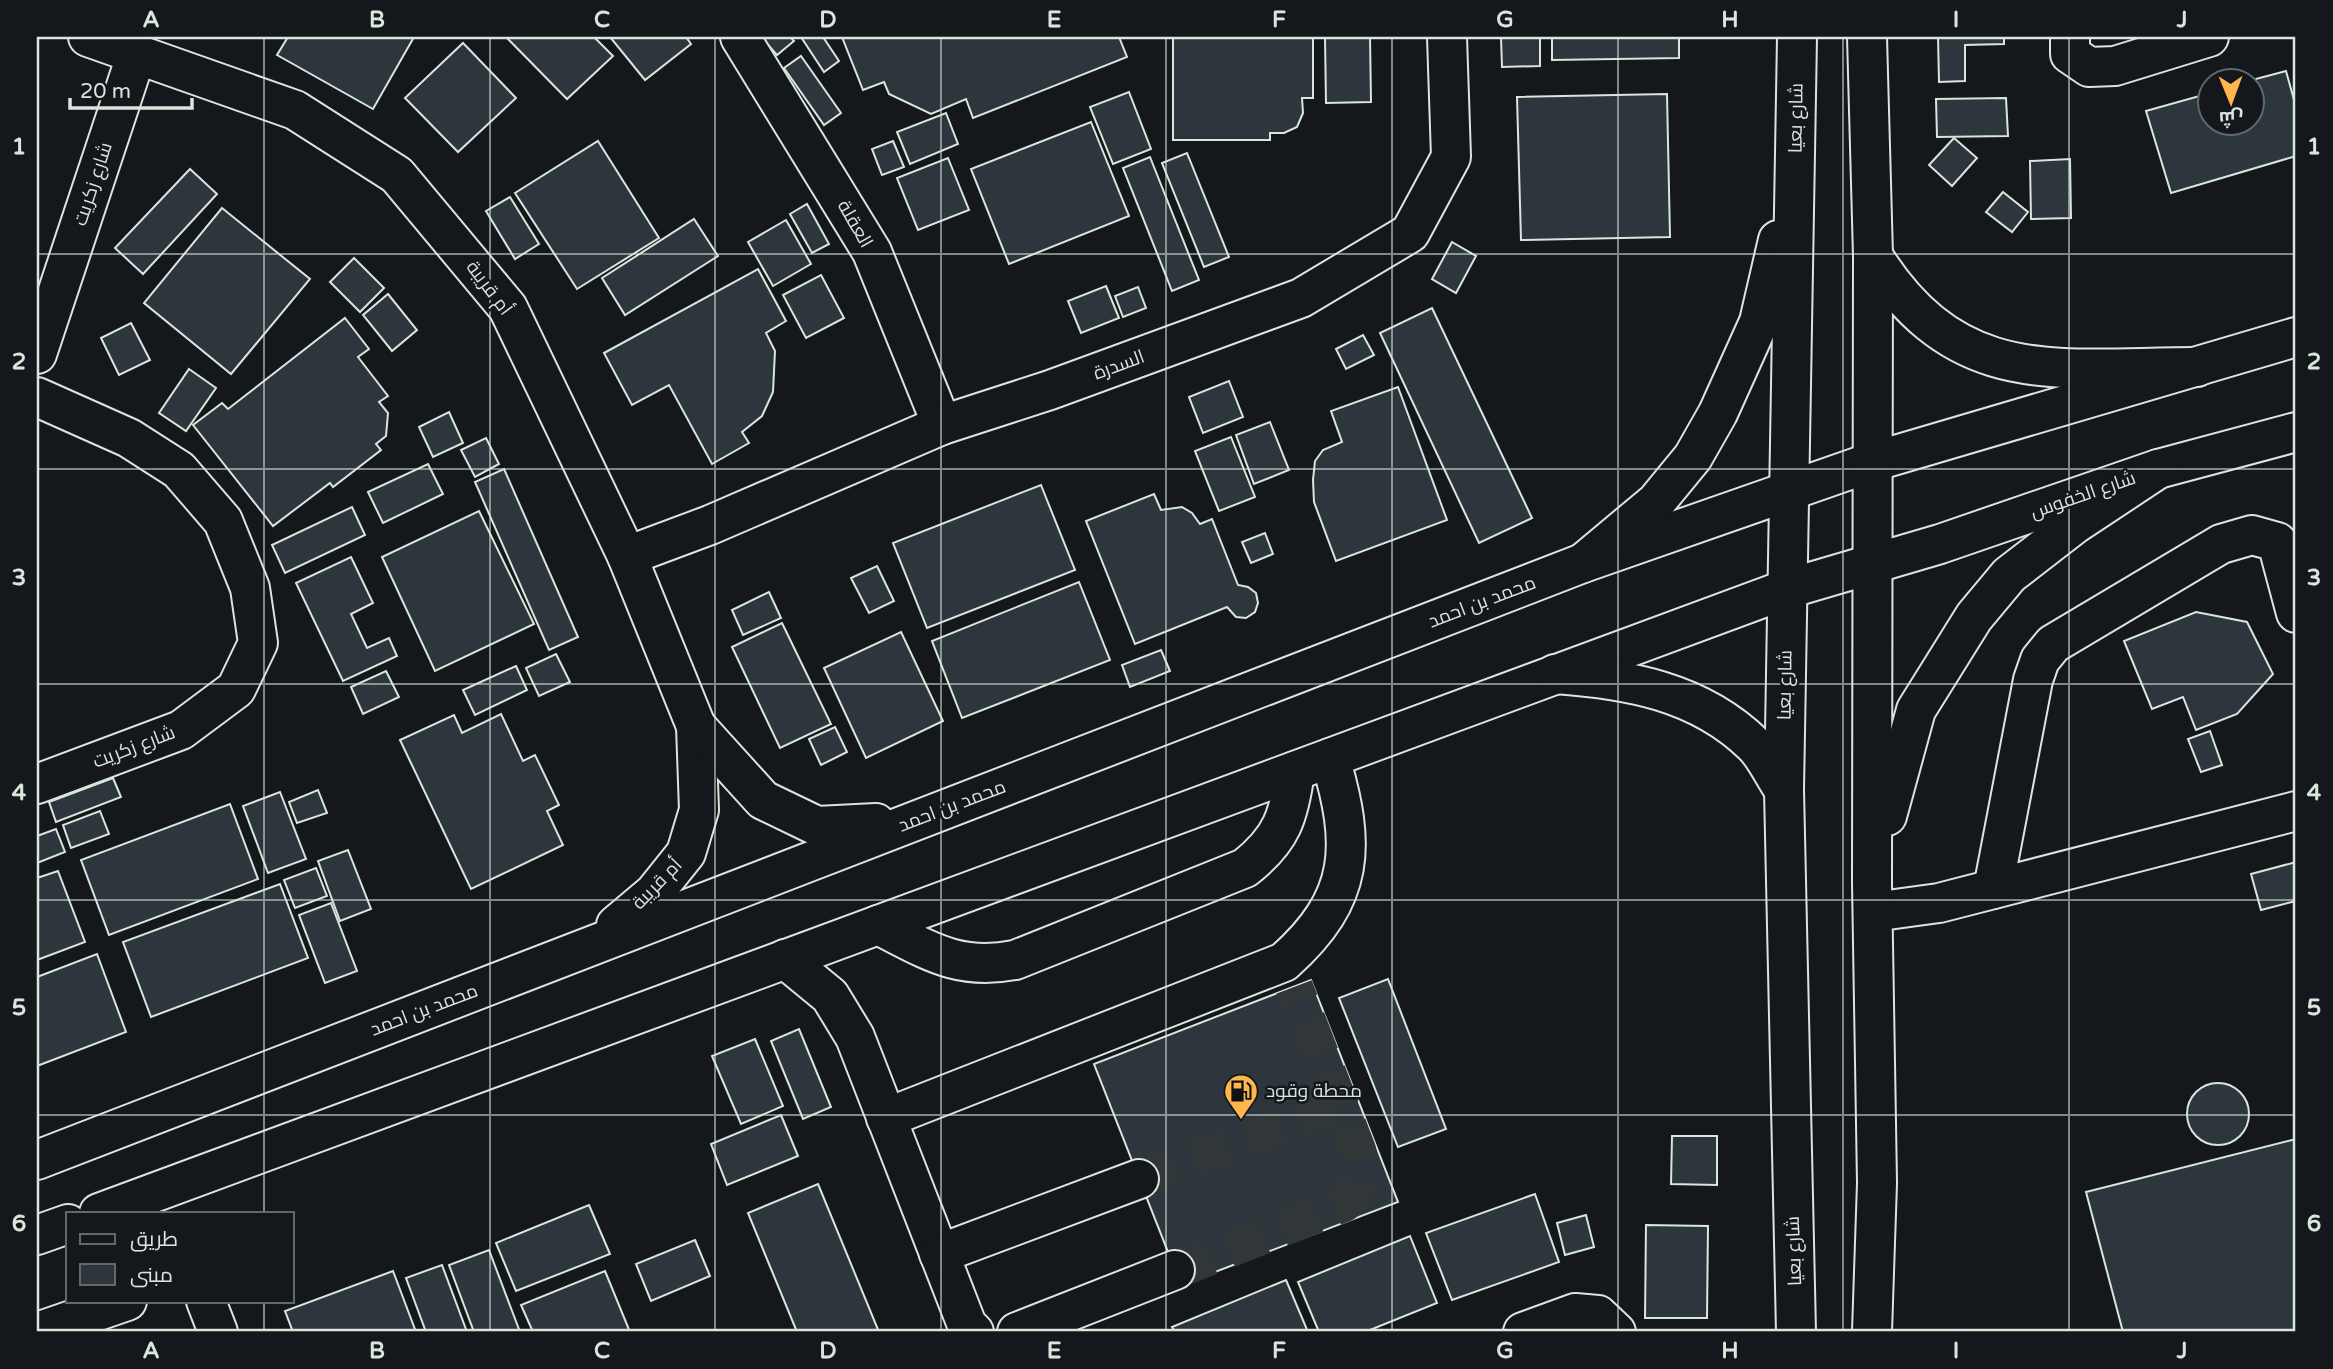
<svg xmlns="http://www.w3.org/2000/svg" width="2333" height="1369" font-family="'Varela Round',Cairo,sans-serif">
<style>
.building{fill:#2c363c;stroke:#d8e6dc;stroke-width:2}
.lines{fill:none;stroke-linecap:round;stroke-linejoin:round}
.minor-tunnel{stroke:#313739;stroke-width:38;stroke-dasharray:38 19;stroke-linecap:butt}
.minor-casing{stroke:#d8e6dc;stroke-width:42}
.major-casing{stroke:#d8e6dc;stroke-width:42}
.minor{stroke:#14181c;stroke-width:38}
.major{stroke:#14181c;stroke-width:38}
.grid{fill:none;stroke:#d8e6dc;stroke-width:2;stroke-opacity:0.55}
.labels{text-anchor:middle;dominant-baseline:central;stroke-width:5;stroke-linejoin:round;paint-order:stroke}
.street-label{font-size:19px;fill:#d8e6dc;stroke:#14181c}
.poi-label{font-size:19px;fill:#d8e6dc;stroke:#14181c;text-anchor:start}
.neatline{fill:none;stroke:#d8e6dc;stroke-width:2.5}
.grid-label{font-size:23px;text-anchor:middle;font-weight:bold;fill:#d8e6dc}
</style>
<rect width="100%" height="100%" fill="#14181c"/>
<g class="building">
<polygon points="288,37 414,37 373,109 277,55"/>
<polygon points="506,37 594,37 613,56 567,99"/>
<polygon points="610,37 686,37 691,44 645,80"/>
<polygon points="761,37 790,37 794,41 777,55"/>
<polygon points="801,37 823,37 839,61 824,72"/>
<polygon points="842,37 1119,37 1127,57 973,118 966,99 931,114 889,94 884,82 863,90"/>
<polygon points="1173,37 1313,37 1313,98 1302,98 1303,113 1297,127 1284,133 1270,133 1270,140 1173,140"/>
<polygon points="1325,37 1370,37 1371,102 1326,103"/>
<polygon points="1501,37 1540,37 1540,66 1502,67"/>
<polygon points="1552,37 1679,37 1679,58 1552,60"/>
<polygon points="1938,37 2004,37 2004,44 1965,45 1965,81 1939,82"/>
<polygon points="463,43 516,98 458,152 405,98"/>
<polygon points="801,56 841,113 824,125 784,68"/>
<polygon points="2286,71 2296,107 2296,156 2171,193 2146,111 2210,93 2210,122 2252,122 2252,80"/>
<polygon points="1129,92 1151,149 1113,164 1090,107"/>
<polygon points="1667,94 1670,237 1521,240 1517,97"/>
<polygon points="2006,98 2008,136 1937,137 1936,99"/>
<polygon points="946,113 958,144 910,164 897,132"/>
<polygon points="1091,122 1129,216 1009,264 971,169"/>
<polygon points="1954,138 1977,158 1952,186 1929,165"/>
<polygon points="598,141 659,238 577,289 515,193"/>
<polygon points="893,141 904,167 882,175 872,149"/>
<polygon points="1187,153 1229,257 1204,267 1162,163"/>
<polygon points="1150,157 1199,280 1172,291 1123,168"/>
<polygon points="948,158 969,210 918,230 897,178"/>
<polygon points="2070,159 2071,218 2031,219 2030,161"/>
<polygon points="190,169 217,194 143,274 115,248"/>
<polygon points="2003,192 2028,212 2012,232 1986,212"/>
<polygon points="510,197 539,244 515,259 486,211"/>
<polygon points="807,204 829,244 812,253 790,214"/>
<polygon points="222,208 310,279 231,374 144,303"/>
<polygon points="694,219 718,256 625,315 602,278"/>
<polygon points="786,220 811,264 773,286 748,242"/>
<polygon points="1452,242 1476,256 1456,293 1432,279"/>
<polygon points="354,258 384,288 360,312 330,282"/>
<polygon points="758,269 786,321 766,333 775,351 773,392 762,416 742,432 749,443 712,464 669,385 632,405 604,353"/>
<polygon points="821,275 844,318 806,338 783,295"/>
<polygon points="1106,286 1119,318 1081,333 1068,301"/>
<polygon points="1138,287 1146,308 1123,317 1115,296"/>
<polygon points="388,294 417,330 392,351 363,315"/>
<polygon points="1432,308 1532,518 1479,543 1380,333"/>
<polygon points="345,318 369,349 358,357 388,396 379,402 388,413 386,436 376,444 381,450 333,487 330,483 273,526 193,425 222,403 228,409"/>
<polygon points="131,323 150,360 119,375 101,338"/>
<polygon points="1363,335 1374,355 1346,369 1336,349"/>
<polygon points="189,369 216,388 186,431 159,413"/>
<polygon points="1229,381 1243,417 1203,433 1189,397"/>
<polygon points="1398,387 1447,520 1336,561 1314,502 1313,480 1315,461 1323,450 1342,442 1331,411"/>
<polygon points="449,412 463,443 433,457 419,427"/>
<polygon points="1270,422 1289,470 1254,484 1236,435"/>
<polygon points="1231,437 1255,497 1219,511 1195,451"/>
<polygon points="486,438 499,464 475,477 461,450"/>
<polygon points="428,464 443,494 383,523 368,492"/>
<polygon points="504,469 578,637 549,650 475,482"/>
<polygon points="1041,485 1075,570 927,628 893,543"/>
<polygon points="1154,494 1161,510 1182,507 1192,513 1200,524 1212,519 1238,585 1248,587 1256,593 1258,603 1255,612 1246,618 1236,617 1227,607 1135,644 1086,521"/>
<polygon points="352,507 365,535 285,573 272,545"/>
<polygon points="479,511 534,624 435,671 382,557"/>
<polygon points="1265,533 1273,554 1251,563 1242,542"/>
<polygon points="351,557 373,603 351,614 367,648 389,638 397,656 343,681 296,583"/>
<polygon points="877,566 894,601 869,613 851,578"/>
<polygon points="1079,582 1110,660 962,718 932,641"/>
<polygon points="769,592 781,618 743,635 732,610"/>
<polygon points="2196,612 2247,622 2273,674 2237,714 2196,730 2183,697 2152,709 2124,641"/>
<polygon points="782,623 831,724 780,748 732,647"/>
<polygon points="901,632 943,721 866,758 824,668"/>
<polygon points="1161,650 1170,671 1130,687 1122,665"/>
<polygon points="556,654 570,682 539,696 526,668"/>
<polygon points="516,666 527,690 475,715 463,690"/>
<polygon points="386,671 399,697 363,714 351,687"/>
<polygon points="501,714 523,761 535,755 559,805 547,811 563,845 471,889 400,740 454,715 462,733"/>
<polygon points="835,727 847,752 821,765 809,739"/>
<polygon points="2210,731 2222,765 2201,772 2188,739"/>
<polygon points="113,778 121,797 56,822 49,802"/>
<polygon points="318,790 327,813 297,823 289,802"/>
<polygon points="280,792 306,859 268,873 243,806"/>
<polygon points="230,804 258,879 109,935 81,860"/>
<polygon points="100,811 109,834 71,848 63,825"/>
<polygon points="56,829 65,852 37,863 37,836"/>
<polygon points="348,850 371,909 340,921 318,861"/>
<polygon points="2296,862 2296,901 2261,910 2251,874"/>
<polygon points="316,868 327,896 295,908 284,880"/>
<polygon points="58,871 85,942 37,960 37,878"/>
<polygon points="280,884 308,958 151,1017 123,942"/>
<polygon points="331,903 357,971 325,983 299,915"/>
<polygon points="97,954 126,1032 37,1066 37,977"/>
<polygon points="1388,979 1446,1129 1398,1147 1339,998"/>
<polygon points="1311,980 1398,1202 1181,1285 1094,1064"/>
<polygon points="799,1029 831,1107 803,1119 771,1041"/>
<polygon points="755,1039 783,1106 741,1124 712,1056"/>
<circle cx="2218" cy="1114" r="31"/>
<polygon points="781,1115 798,1156 727,1185 711,1144"/>
<polygon points="1672,1136 1717,1136 1717,1185 1671,1184"/>
<polygon points="2296,1139 2296,1332 2123,1332 2086,1192"/>
<polygon points="818,1184 879,1332 797,1332 748,1213"/>
<polygon points="1535,1194 1559,1262 1452,1300 1426,1233"/>
<polygon points="589,1205 610,1254 516,1291 496,1243"/>
<polygon points="1586,1215 1594,1247 1565,1255 1557,1223"/>
<polygon points="1646,1225 1708,1226 1707,1318 1645,1318"/>
<polygon points="1410,1236 1437,1303 1365,1332 1319,1332 1298,1282"/>
<polygon points="695,1240 710,1276 651,1301 636,1264"/>
<polygon points="489,1250 520,1332 474,1332 449,1265"/>
<polygon points="442,1265 467,1332 426,1332 406,1278"/>
<polygon points="393,1271 416,1332 293,1332 285,1311"/>
<polygon points="605,1271 630,1332 533,1332 521,1305"/>
<polygon points="1286,1280 1308,1332 1175,1332 1172,1327"/>
</g>
<g class="lines">
<g class="minor-tunnel">
<polyline points="1139,1179 1339,1104"/>
<path d="M1175,1270L1344,1203C1360,1188 1363,1171 1357,1150L1294,987"/>
</g>
<g class="minor-casing">
<g id="minor">
<polyline points="88,37 295,110 397,175 508,308 627,556 696,726 699,810 686,853 654,893 616,925"/>
<polyline points="740,37 872,252 942,425"/>
<polyline points="2070,37 2070,54 2089,67 2115,66 2209,37"/>
<polyline points="37,354 137,53"/>
<polyline points="37,397 129,438 179,470 223,521 250,588 258,643 236,689 181,730 37,784"/>
<polyline points="627,556 710,525 942,425 1050,390 1301,298 1410,233 1451,157 1447,37"/>
<polyline points="696,726 763,800 817,826 876,823"/>
<polyline points="1993,889 2033,680 2040,660 2053,644 2221,544 2252,535 2277,542 2296,613"/>
<polyline points="1873,912 1939,903 2296,811"/>
<path d="M878,925C928,950 957,971 1015,960L1245,868C1282,839 1289,816 1295,771"/>
<polyline points="785,959 830,996 855,1037 967,1325 974,1332"/>
<path d="M886,1118L1284,962C1356,898 1356,845 1330,758"/>
<polyline points="37,1160 1583,563 1872,462 2296,337"/>
<polyline points="99,1213 1787,589 1940,544 2158,469 2296,432"/>
<polyline points="37,1235 68,1224"/>
<polyline points="939,1254 1139,1179"/>
<polyline points="206,1301 218,1332"/>
<polyline points="37,1332 127,1301"/>
<polyline points="1017,1332 1175,1270"/>
<polyline points="1523,1332 1575,1313 1598,1315 1616,1332"/>
</g>
</g>
<g class="major-casing">
<g id="major">
<polyline points="1867,37 1873,256 1872,883 1877,1183 1872,1332"/>
<path d="M1873,256C1958,391 2057,367 2197,367"/>
<polyline points="1583,563 1656,502 1693,457 1718,413 1759,322 1778,240"/>
<path d="M1555,674C1627,679 1699,691 1754,745C1766,757 1774,776 1784,790"/>
<polyline points="1887,816 1916,710 1974,617 2009,575 2075,524 2158,469"/>
<polyline points="1796,1332 1784,790 1797,37"/>
</g>
</g>
<use href="#minor" class="minor"/>
<use href="#major" class="major"/>
</g>
<path class="grid" d="M264,37V1213M490,37V1332M715,37V1332M941,37V1332M1166,37V1332M1392,37V1332M1618,37V1332M1843,37V1332M2069,37V1332M37,254H2296M37,469H2296M37,684H2296M37,900H2296M37,1115H2296M264,1301V1332"/>
<defs>
<g id="fuel-pin" transform="scale(1.75)"><path d="M0 17L-7.5 6A9.5 9.5 0 1 1 7.5 6Z" fill="#ffb74d" stroke="#14181c"/><path d="M-5.5-6h7V0h2V4h1.3V-2.5L3-4.5l.8-.8L6-3V5H2.5V1h-1V6h-7ZM-4.2-4.7v3.2H.2V-4.7Z" fill="#111"/></g>
</defs>
<g fill-rule="evenodd">
<use href="#fuel-pin" x="1241" y="1091"/>
</g>
<g class="labels">
<g class="street-label">
<text transform="translate(1796 118) rotate(-89)">شارع بعيا</text>
<text transform="translate(93 184) rotate(-72)">شارع زكريت</text>
<text transform="translate(855 224) rotate(60)">العقلة</text>
<text transform="translate(489 288) rotate(53)">أم قريبة</text>
<text transform="translate(1119 365) rotate(-20)">السدرة</text>
<text transform="translate(2083 495) rotate(-19)">شارع الخفوس</text>
<text transform="translate(1482 602) rotate(-21)">محمد بن احمد</text>
<text transform="translate(1785 685) rotate(-89)">شارع بعيا</text>
<text transform="translate(134 747) rotate(-21)">شارع زكريت</text>
<text transform="translate(952 806) rotate(-21)">محمد بن احمد</text>
<text transform="translate(657 884) rotate(-46)">أم قريبة</text>
<text transform="translate(424 1010) rotate(-21)">محمد بن احمد</text>
<text transform="translate(1794 1251) rotate(-92)">شارع بعيا</text>
</g>
<g class="poi-label">
<text x="1266" y="1091">محطة وقود</text>
</g>
</g>
<rect width="2333" height="1369" fill="none" stroke="#14181c" stroke-width="77"/>
<rect x="66" y="1212" width="228" height="91" fill="#14181c" stroke="#626a69" stroke-width="2"/>
<rect x="80" y="1234" width="35" height="10" fill="#14181c" stroke="#626a69" stroke-width="2"/>
<text x="130" y="1246" font-size="21" fill="#d8e6dc">طريق</text>
<rect x="80" y="1264" width="35" height="21" fill="#2c363c" stroke="#626a69" stroke-width="2"/>
<text x="130" y="1282" font-size="21" fill="#d8e6dc">مبنى</text>
<g transform="translate(2231 102) rotate(179)"><circle r="33" fill="#14181c" stroke="#626a69" stroke-width="2"/>
<path d="M0-5L12 26L0 18L-12 26Z" fill="#ffb74d"/>
<text y="-10" font-size="19" font-weight="bold" text-anchor="middle" fill="#d8e6dc">ش</text>
</g>
<path d="M70 98v10h122v-10" fill="none" stroke="#d8e6dc" stroke-width="3.5"/>
<text x="80" y="98" font-size="21" fill="#d8e6dc" stroke="#14181c" stroke-width="5" paint-order="stroke">20 m</text>
<rect x="38" y="38" width="2256" height="1292" class="neatline"/>
<g class="grid-label">
<text x="151" y="27">A</text>
<text x="377" y="27">B</text>
<text x="602" y="27">C</text>
<text x="828" y="27">D</text>
<text x="1054" y="27">E</text>
<text x="1279" y="27">F</text>
<text x="1505" y="27">G</text>
<text x="1730" y="27">H</text>
<text x="1956" y="27">I</text>
<text x="2182" y="27">J</text>
<text x="19" y="154">1</text>
<text x="2314" y="154">1</text>
<text x="19" y="369">2</text>
<text x="2314" y="369">2</text>
<text x="19" y="585">3</text>
<text x="2314" y="585">3</text>
<text x="19" y="800">4</text>
<text x="2314" y="800">4</text>
<text x="19" y="1015">5</text>
<text x="2314" y="1015">5</text>
<text x="19" y="1231">6</text>
<text x="2314" y="1231">6</text>
<text x="151" y="1358">A</text>
<text x="377" y="1358">B</text>
<text x="602" y="1358">C</text>
<text x="828" y="1358">D</text>
<text x="1054" y="1358">E</text>
<text x="1279" y="1358">F</text>
<text x="1505" y="1358">G</text>
<text x="1730" y="1358">H</text>
<text x="1956" y="1358">I</text>
<text x="2182" y="1358">J</text>
</g>
</svg>
